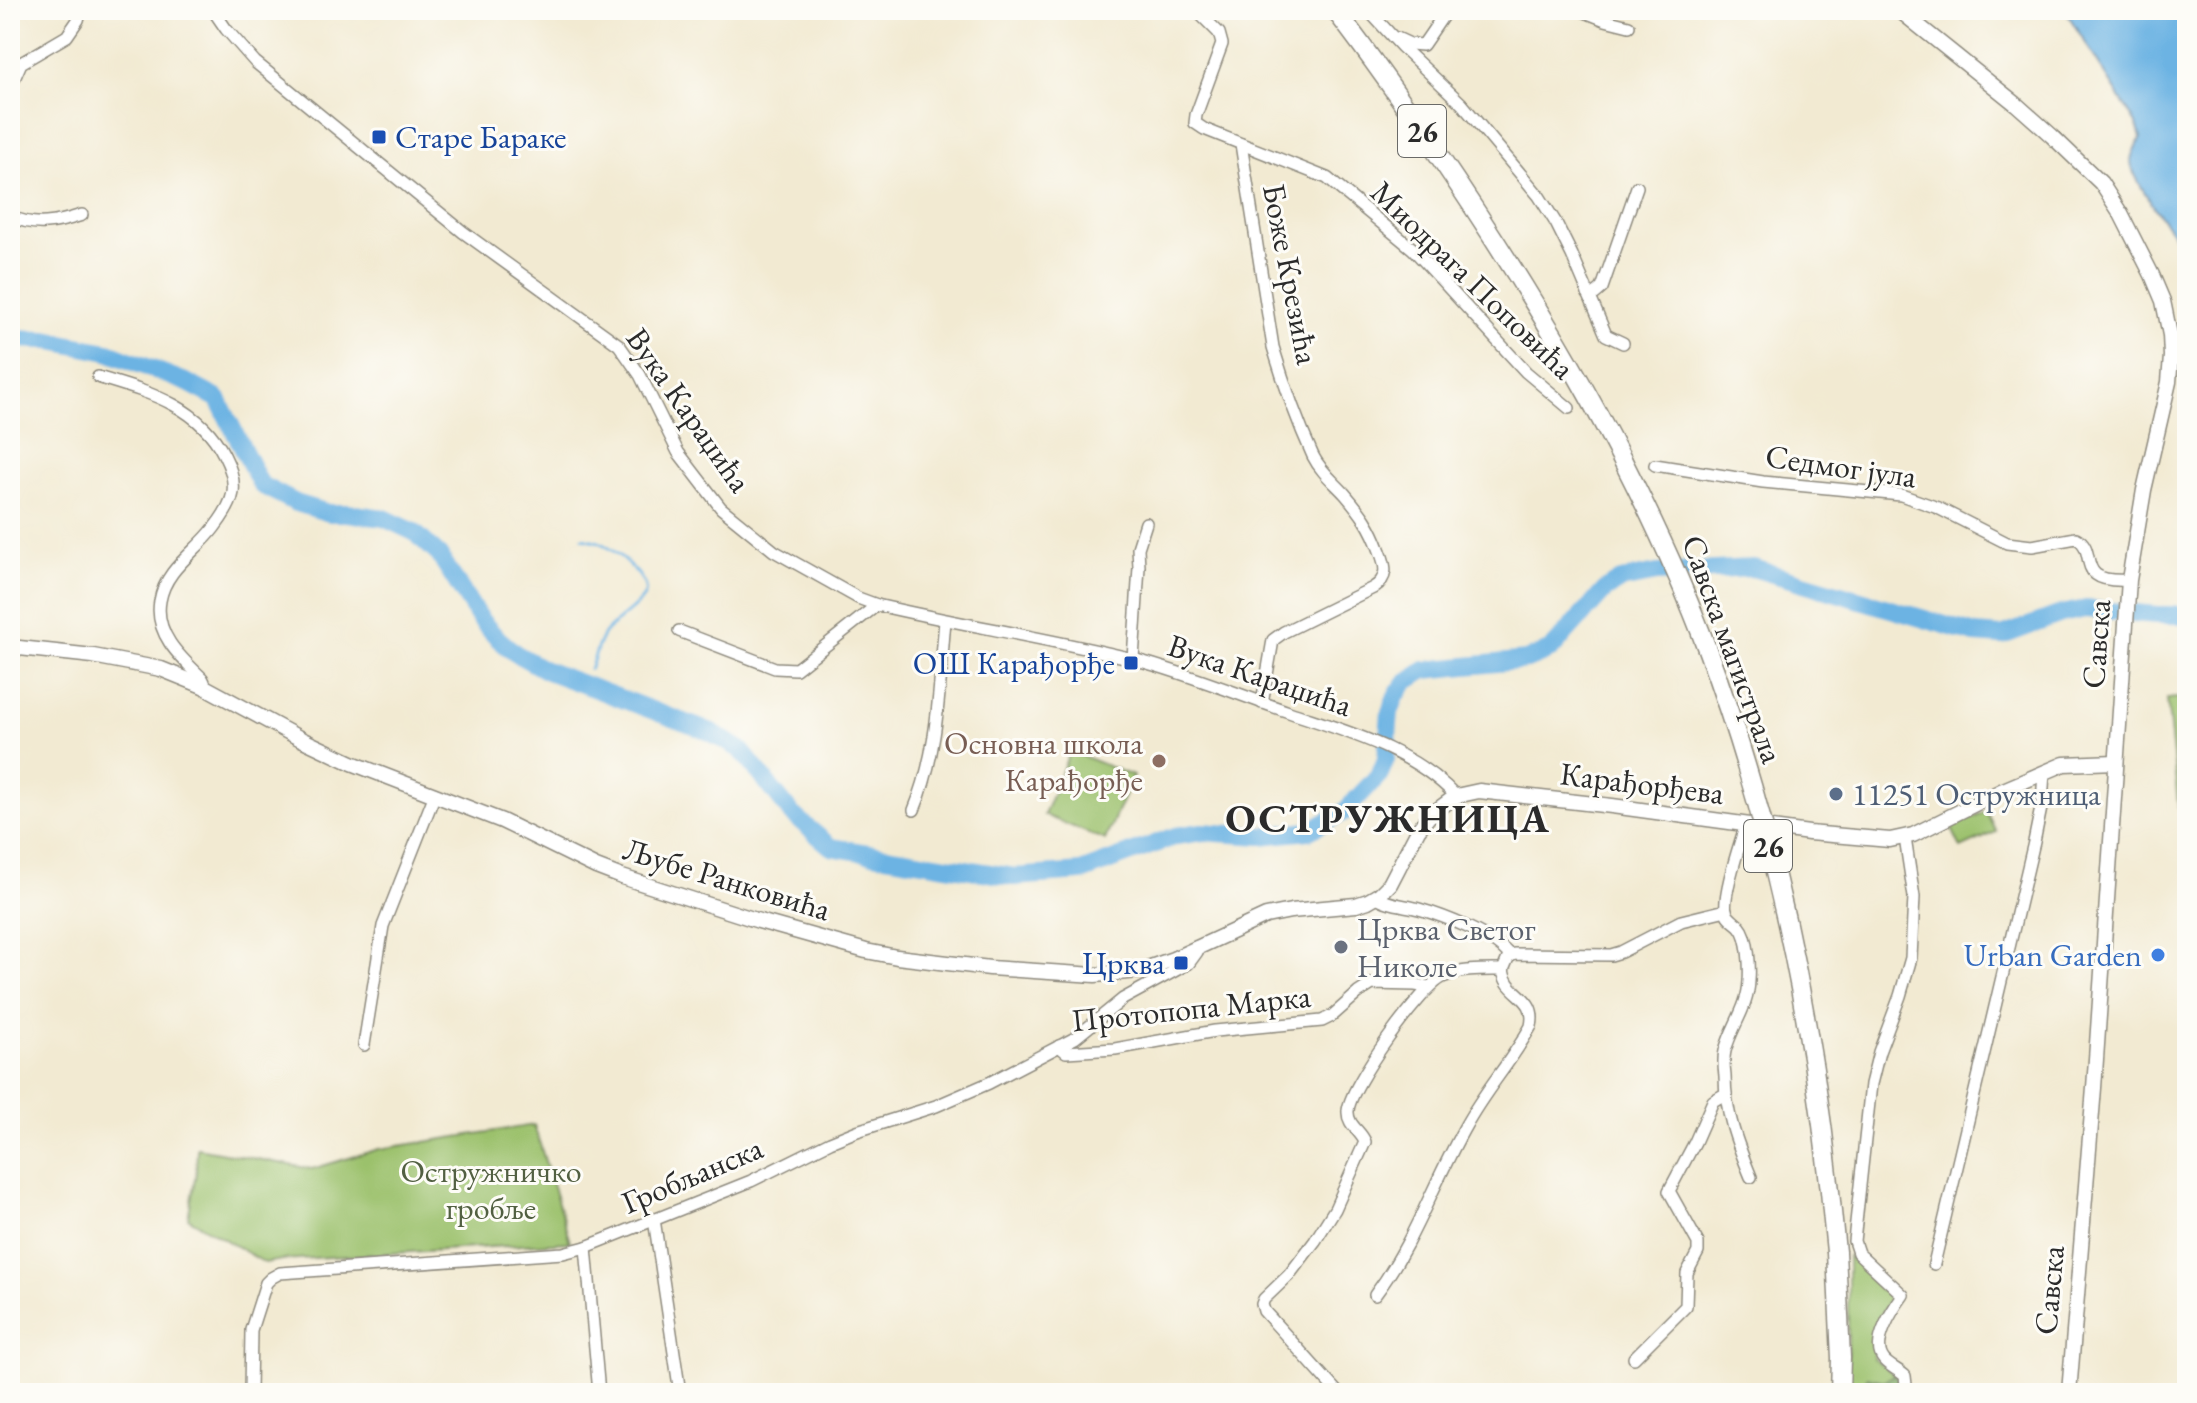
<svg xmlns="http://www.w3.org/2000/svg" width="2197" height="1403" font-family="'EB Garamond',serif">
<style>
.green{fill:#9bc16c;stroke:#63764c;stroke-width:2}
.forest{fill:#7ca760;stroke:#546946;stroke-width:2}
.water{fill:#6cb3e3;stroke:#4c6f87;stroke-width:2}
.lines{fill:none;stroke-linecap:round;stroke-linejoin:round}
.stream{stroke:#6cb3e3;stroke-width:3}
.river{stroke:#6cb3e3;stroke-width:18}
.minor-casing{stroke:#8e8a7e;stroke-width:14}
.tertiary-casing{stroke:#8e8a7e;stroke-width:17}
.primary-casing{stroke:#8e8a7e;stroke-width:21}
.minor{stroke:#fff;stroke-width:11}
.tertiary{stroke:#fff;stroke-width:14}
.primary{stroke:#fff;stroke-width:18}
.primary-bridge-casing{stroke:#8e8a7e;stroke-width:21;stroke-linecap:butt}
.primary-bridge{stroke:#fff;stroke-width:18}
.transit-dot{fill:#1a4fb4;stroke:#fdfcf7;stroke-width:3}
.education-dot{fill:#8d6e63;stroke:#fdfcf7;stroke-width:3}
.service-dot{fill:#5c6f8a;stroke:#fdfcf7;stroke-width:3}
.worship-dot{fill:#6b7280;stroke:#fdfcf7;stroke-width:3}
.shop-dot{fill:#3f7fe0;stroke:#fdfcf7;stroke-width:3}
.labels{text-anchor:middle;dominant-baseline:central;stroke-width:6;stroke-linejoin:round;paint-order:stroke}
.shield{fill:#fdfcf7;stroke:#6a6a68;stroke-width:2}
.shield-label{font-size:30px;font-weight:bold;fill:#2b2b2b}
.transit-label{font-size:32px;fill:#164399;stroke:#fdfcf7;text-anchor:end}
.street-label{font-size:32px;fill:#2b2b2b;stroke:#fdfcf7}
.education-label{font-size:32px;fill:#785e54;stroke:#fdfcf7;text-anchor:end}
.service-label{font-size:32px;fill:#4e5e75;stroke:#fdfcf7;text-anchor:start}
.worship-label{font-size:32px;fill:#5b616d;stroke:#fdfcf7;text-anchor:start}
.shop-label{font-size:32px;fill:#366cbe;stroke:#fdfcf7;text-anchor:end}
.park-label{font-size:32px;fill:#526042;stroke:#fdfcf7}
.district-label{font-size:40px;font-weight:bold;letter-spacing:2px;fill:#2b2b2b;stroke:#fdfcf7}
</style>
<rect width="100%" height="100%" fill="#fdfcf7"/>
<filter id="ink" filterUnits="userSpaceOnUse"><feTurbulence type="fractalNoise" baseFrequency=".0125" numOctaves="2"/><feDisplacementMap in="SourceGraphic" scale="16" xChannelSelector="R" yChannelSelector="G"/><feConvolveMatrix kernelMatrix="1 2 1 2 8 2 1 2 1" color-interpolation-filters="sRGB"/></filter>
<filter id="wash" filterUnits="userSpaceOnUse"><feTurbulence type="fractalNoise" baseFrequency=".006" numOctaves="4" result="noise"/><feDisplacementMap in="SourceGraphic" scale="32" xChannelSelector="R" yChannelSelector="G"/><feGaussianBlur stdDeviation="1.8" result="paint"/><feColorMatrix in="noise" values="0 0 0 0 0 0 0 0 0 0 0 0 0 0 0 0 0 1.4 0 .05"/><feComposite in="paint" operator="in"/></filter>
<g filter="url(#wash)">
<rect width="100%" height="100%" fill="#f2ead2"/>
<g class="green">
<polygon points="2187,697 2187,870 2185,870 2167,699"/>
<polygon points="1070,751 1133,776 1105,840 1044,815"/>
<polygon points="1986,811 1996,832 1961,848 1951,827"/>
<polygon points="534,1125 570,1242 282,1260 265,1263 188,1218 196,1173 197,1148 312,1169 379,1149"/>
<polygon points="1848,1256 1893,1291 1878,1321 1880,1327 1873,1358 1894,1374 1900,1393 1848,1393"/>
</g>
<polygon class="forest" points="1894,1374 1903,1386 1900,1393 1861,1393 1867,1377 1885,1381"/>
<path class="water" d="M2065,10H2187V252C2174,235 2131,180 2131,161C2131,153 2137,145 2141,138L2137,125Z"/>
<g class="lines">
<path class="stream" d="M583,538C589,540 596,540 601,543C614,550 650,578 645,594C641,605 613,622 604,634C597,644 595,658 590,669"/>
<polyline class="river" points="10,339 46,340 108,352 188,383 218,399 261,485 296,503 329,513 347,513 384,518 414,532 439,555 480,619 496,637 515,653 545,670 710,732 741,750 792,814 831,847 1014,877 1081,872 1176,836 1202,832 1261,836 1309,831 1344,812 1380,774 1386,759 1390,712 1396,696 1406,682 1425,670 1527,660 1551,650 1605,590 1621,580 1657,573 1753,568 1975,634 2002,636 2061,614 2086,609 2158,615 2187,615"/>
</g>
</g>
<g filter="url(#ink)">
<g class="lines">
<g class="minor-casing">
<g id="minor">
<path d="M213,10L226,29L255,62L463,232L619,345L640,375L678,452L721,508L774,551L858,598L877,605C962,625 1048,638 1133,659C1186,673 1237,694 1289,712C1347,732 1412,749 1456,796"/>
<polyline points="1196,10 1219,33 1222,44 1196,115 1195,123 1204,129 1327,178 1413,249 1526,372 1569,408"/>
<polyline points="1368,10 1402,47 1462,104 1539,196 1556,223 1572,255 1606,335 1623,343"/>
<polyline points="1580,10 1605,20 1629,26"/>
<polyline points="1397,38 1410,44 1423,45 1447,10"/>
<polyline points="10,88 21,63 67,36 78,20 81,10"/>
<path d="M1241,144L1273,347C1284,384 1297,421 1313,456C1321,472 1334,482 1345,494C1362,514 1371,526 1380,551C1386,566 1389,578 1373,588L1284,632L1273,640L1262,703"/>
<path d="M10,216C35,228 57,223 82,215"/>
<polyline points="1588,294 1595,294 1602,288 1637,187"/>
<path d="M98,377C147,392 199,405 224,455C240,486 235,501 214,528C196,552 165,569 160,601C154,634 181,658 202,678L204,682L203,686"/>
<path d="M1655,465L1763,482L1901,495L1938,508L2007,543L2032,546L2076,538C2100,550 2071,584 2129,580"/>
<polyline points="679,631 775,668 796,669 877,605"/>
<polyline points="1133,659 1139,567 1138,548 1146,523"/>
<path d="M914,810C939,750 939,685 945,621"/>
<path d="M1746,824C1741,841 1720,901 1727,914C1730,920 1737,923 1740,927C1749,937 1750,968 1749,981C1748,1008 1731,1027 1725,1051C1723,1059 1724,1068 1725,1076C1725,1112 1737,1143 1751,1177"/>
<path d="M1376,896C1387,905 1405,905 1419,909C1444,916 1494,935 1510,956"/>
<polyline points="1503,970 1508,958 1514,954 1611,955 1621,952 1681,921 1726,910"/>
<polyline points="364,1045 383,926 435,794"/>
<polyline points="1059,1046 1066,1052 1115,1049 1215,1031 1322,1021 1332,1016 1358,993 1372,984 1415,985 1429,987"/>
<polyline points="654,1219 680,1393"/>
<polyline points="586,1247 599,1393"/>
<polyline points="1934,1264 2034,842 2042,803 2044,772"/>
<path d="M1375,1295C1414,1243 1434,1181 1466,1125C1485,1090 1512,1061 1531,1026C1538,995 1506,996 1503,970"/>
<polyline points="1634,1358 1686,1306 1687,1273 1698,1252 1698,1243 1669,1191 1695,1142 1713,1101 1725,1094"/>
<polyline points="250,1393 251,1330 266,1283 271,1278 280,1273 563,1253 586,1247 751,1181 830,1142 857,1131 936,1106 989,1083 1075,1038 1123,999 1189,963 1197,952 1196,947"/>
<path d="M1338,1393L1264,1311L1262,1304L1264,1299L1289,1275L1315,1241L1335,1209L1365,1142C1361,1131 1347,1125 1348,1111C1349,1087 1421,987 1443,977C1461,969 1484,970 1503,970"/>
<path d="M1904,1393L1906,1385L1905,1376C1899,1370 1890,1367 1884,1360C1870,1344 1893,1309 1903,1295L1858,1253L1854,1241L1871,1084L1879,1052L1900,996L1911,958L1914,897L1905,838"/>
</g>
</g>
<g class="tertiary-casing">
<g id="tertiary">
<polyline points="1899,10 2016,104 2052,136 2101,183 2121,214 2152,275 2163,301 2170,335 2171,356 2169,382 2144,490 2129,580 2094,1088 2069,1393"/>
<polyline points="10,647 93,656 161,669 203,686 301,739 352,763 502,821 596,867 622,877 759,921 866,951 897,957 990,968 1095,975 1139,971 1173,959 1266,916 1291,911 1356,905 1368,901 1380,894 1390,884 1418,830 1429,816 1456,796 1479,791 1612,806 1809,833 1890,840 1913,835 2001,791 2064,764 2116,762"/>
</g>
</g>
<g class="primary-casing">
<g id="primary">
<path d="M1335,10C1372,58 1407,108 1441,159C1507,256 1569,356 1623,461"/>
<polyline points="1836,1252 1841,1358 1840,1393"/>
</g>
</g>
<use href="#minor" class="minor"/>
<use href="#tertiary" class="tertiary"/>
<use href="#primary" class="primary"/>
<g class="primary-bridge-casing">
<path id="primary-bridge" d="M1623,461C1654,522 1683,584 1707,649C1779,842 1818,1047 1836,1252"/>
</g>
<use href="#primary-bridge" class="primary-bridge"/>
</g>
</g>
<g class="transit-dot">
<rect x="371" y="129" width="16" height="16" rx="4"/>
<rect x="1123" y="655" width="16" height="16" rx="4"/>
<rect x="1173" y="955" width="16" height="16" rx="4"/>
</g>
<circle class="education-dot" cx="1159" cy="761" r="8"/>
<circle class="service-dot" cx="1836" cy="794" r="8"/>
<circle class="worship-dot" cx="1341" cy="947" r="8"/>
<circle class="shop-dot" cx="2158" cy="955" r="8"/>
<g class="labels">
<g class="shield">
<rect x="1398" y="105" width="48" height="52" rx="6"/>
<rect x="1744" y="820" width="48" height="52" rx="6"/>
</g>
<g class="shield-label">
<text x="1422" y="131">26</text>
<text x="1768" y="846">26</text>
</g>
<g class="transit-label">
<text x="395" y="137" text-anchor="start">Старе Бараке</text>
<text x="1115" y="663">ОШ Карађорђе</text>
<text x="1165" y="963">Црква</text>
</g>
<g class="street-label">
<text transform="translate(1291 274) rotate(79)">Боже Крезића</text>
<text transform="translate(1473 280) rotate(44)">Миодрага Поповића</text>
<text transform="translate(689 410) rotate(55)">Вука Караџића</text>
<text transform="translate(1841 466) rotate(8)">Седмог јула</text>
<text transform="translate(2096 644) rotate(-86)">Савска</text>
<text transform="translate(1733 649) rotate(70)">Савска магистрала</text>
<text transform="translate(1260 675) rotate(19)">Вука Караџића</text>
<text transform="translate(1642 783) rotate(7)">Карађорђева</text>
<text transform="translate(727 879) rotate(17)">Љубе Ранковића</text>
<text transform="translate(1191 1008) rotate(-6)">Протопопа Марка</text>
<text transform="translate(692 1175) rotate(-23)">Гробљанска</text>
<text transform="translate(2049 1290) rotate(-85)">Савска</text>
</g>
<g class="education-label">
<text x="1143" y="743">Основна школа<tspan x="1143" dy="37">Карађорђе</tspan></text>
</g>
<g class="service-label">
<text x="1852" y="794">11251 Остружница</text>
</g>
<g class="worship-label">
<text x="1357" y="929">Црква Светог<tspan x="1357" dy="37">Николе</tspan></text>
</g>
<g class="shop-label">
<text x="2142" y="955">Urban Garden</text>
</g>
<g class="park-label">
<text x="491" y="1171">Остружничко<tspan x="491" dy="37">гробље</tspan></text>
</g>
<g class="district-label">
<text x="1388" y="818">ОСТРУЖНИЦА</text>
</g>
</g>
<rect width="2197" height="1403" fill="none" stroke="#fdfcf7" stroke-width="40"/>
</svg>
